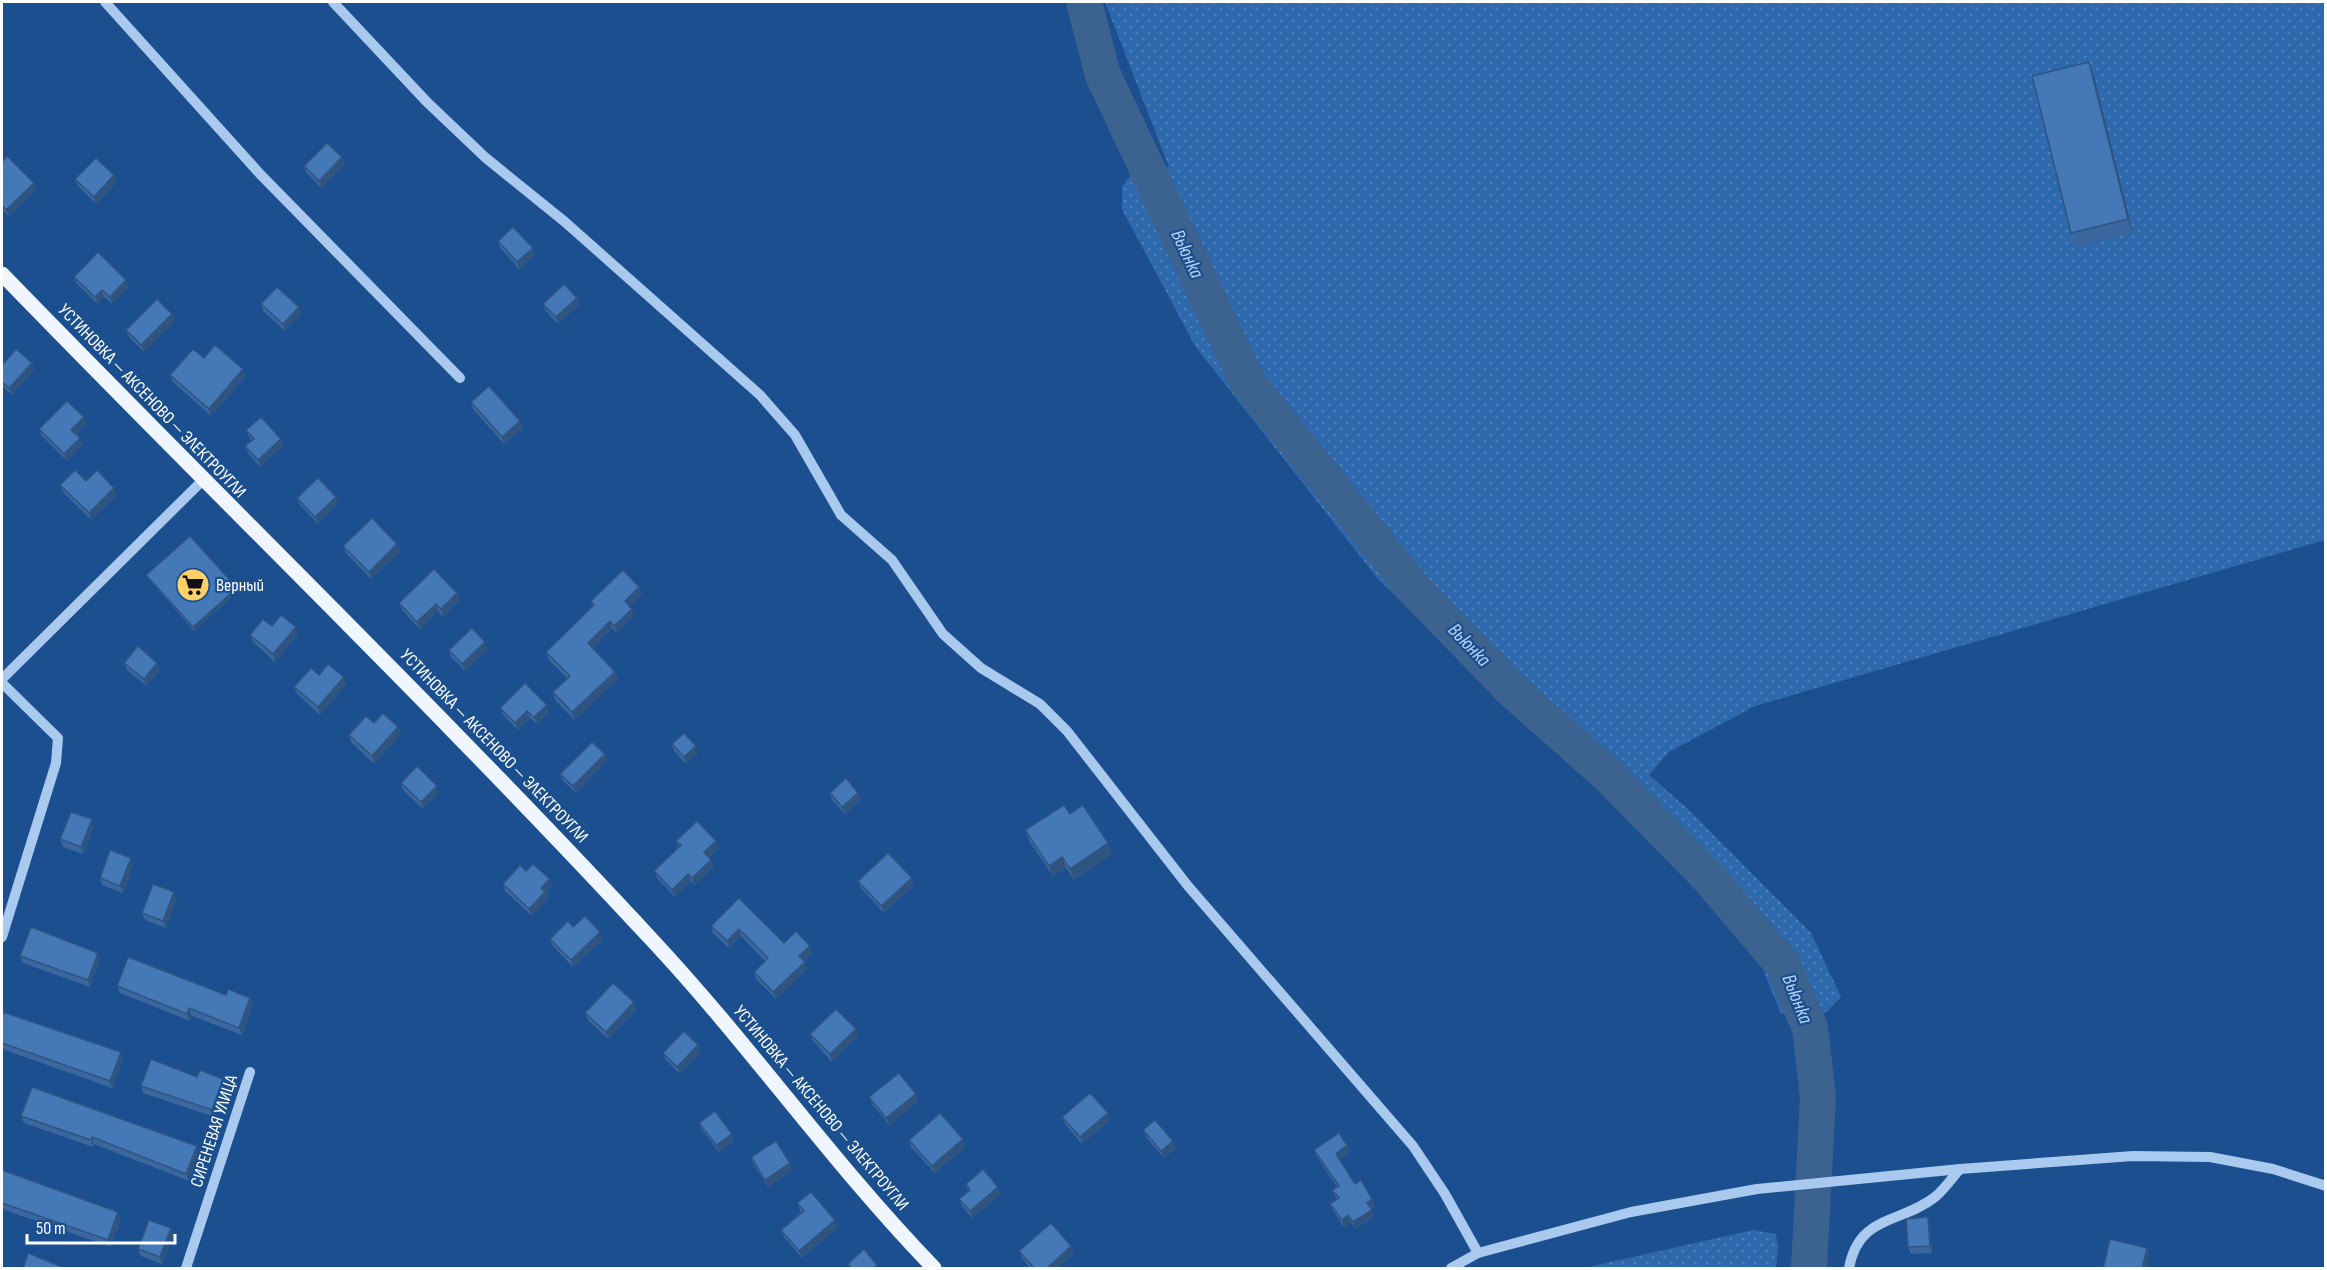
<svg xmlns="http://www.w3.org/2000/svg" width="2327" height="1270" font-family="'Sofia Sans Condensed',sans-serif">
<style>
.grass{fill:url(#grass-dots)}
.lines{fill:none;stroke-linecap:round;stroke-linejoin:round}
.river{stroke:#3c6290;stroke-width:36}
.minor{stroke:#a9c9ee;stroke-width:10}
.major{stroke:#f0f6ff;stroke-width:15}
.wall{fill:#3a679d}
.shaded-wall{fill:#305480}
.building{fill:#4478b7;stroke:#305480;stroke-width:1.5}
.labels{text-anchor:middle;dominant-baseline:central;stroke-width:4.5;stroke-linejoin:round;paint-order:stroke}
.street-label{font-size:18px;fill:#fff;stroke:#1b4f8f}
.poi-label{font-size:18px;fill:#fff;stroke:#1b4f8f;text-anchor:start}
.water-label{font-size:20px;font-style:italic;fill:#b5d3f5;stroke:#1b4f8f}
</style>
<defs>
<pattern id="grass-dots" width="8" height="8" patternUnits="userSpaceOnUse" patternTransform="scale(1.5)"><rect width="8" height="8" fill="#2e69ad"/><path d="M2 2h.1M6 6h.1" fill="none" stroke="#4d80b9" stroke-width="1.8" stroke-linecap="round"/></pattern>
</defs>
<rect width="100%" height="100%" fill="#1b4f8f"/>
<g class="grass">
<polygon points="1105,2 2325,2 2325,540 1755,706 1669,752 1649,775 1688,809 1811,933 1841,997 1825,1013 1781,1014 1760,962 1691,877 1378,579 1195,346 1122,209 1122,187 1135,169 1169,167"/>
<polygon points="1753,1230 1776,1234 1778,1247 1776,1268 1584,1268"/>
</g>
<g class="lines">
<polyline class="river" points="1084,2 1103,75 1247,381 1414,589 1513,691 1608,775 1710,879 1783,965 1810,1028 1818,1097 1809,1268"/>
<g class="minor">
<polyline points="105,2 260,174 460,378"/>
<polyline points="333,2 426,101 486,158 565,222 760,395 795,435 841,515 892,560 943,634 981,668 1040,704 1067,731 1188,886 1413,1146 1445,1194 1478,1253"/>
<polyline points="2,679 202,481"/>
<polyline points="2,683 58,738 56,763 2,937"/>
<polyline points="186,1268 250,1072"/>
<polyline points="1451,1268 1478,1253 1631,1212 1757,1189 1960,1169 2133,1156 2210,1157 2273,1169 2326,1186"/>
<path d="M1849,1268C1859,1214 1901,1224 1935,1197C1944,1190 1952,1178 1960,1169"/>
</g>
<path class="major" d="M2,274C218,497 442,713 653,941C751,1046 834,1165 934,1268"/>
</g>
<g class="wall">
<polygon points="2094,76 2133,233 2076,247 2071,233"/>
<polygon points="342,157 345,164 321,188 307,173 304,166"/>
<polygon points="2,162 34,183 36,190 9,217 2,209"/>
<polygon points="114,175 117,182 96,204 78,186 75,179"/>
<polygon points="498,241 535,255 520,270 500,248"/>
<polygon points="74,277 126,280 129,287 112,304 104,297 98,304 77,284"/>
<polygon points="577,298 579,305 558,324 546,311 543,304"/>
<polygon points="261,304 299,307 301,314 285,331 263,311"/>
<polygon points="172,314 175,321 144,352 129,337 126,330"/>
<polygon points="204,358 246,376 211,416 173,382 170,375"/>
<polygon points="32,363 34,370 12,395 2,386 2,365"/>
<polygon points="471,402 520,421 523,428 504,444 473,409"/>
<polygon points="86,424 76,435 80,438 82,445 67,461 42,436 39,429"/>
<polygon points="246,430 281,439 283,446 260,467 248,453 245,446 251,441 249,437"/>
<polygon points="86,481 117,495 91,520 63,492 60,485"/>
<polygon points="297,498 338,504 318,524 300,505"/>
<polygon points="397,544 400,551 371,579 346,553 343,546"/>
<polygon points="146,575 237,588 238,591 194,631 148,578"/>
<polygon points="639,587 642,594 629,606 634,616 617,633 612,628 593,648 615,672 618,679 574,720 555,700 553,692 568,679 549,660 546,652 592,606 591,601"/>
<polygon points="457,593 460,600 443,617 438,611 420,629 402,610 399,603"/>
<polygon points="272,626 298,634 275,662 253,642 250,635"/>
<polygon points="488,649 465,671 451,657 449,650"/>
<polygon points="124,663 160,670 146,686 127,670"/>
<polygon points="319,675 347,684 320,715 297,694 294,687"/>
<polygon points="500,708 549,712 537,724 530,718 518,730 503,715"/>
<polygon points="374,723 398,727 401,734 374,764 351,742 349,735"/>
<polygon points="672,744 698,753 686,764 674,751"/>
<polygon points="605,754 607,761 576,793 563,781 560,774"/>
<polygon points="401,783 439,793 423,809 403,790"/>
<polygon points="830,793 861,800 845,814 832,800"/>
<polygon points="1070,814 1112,854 1074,880 1066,868 1053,876 1029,841 1025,830"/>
<polygon points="94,826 83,854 63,847 60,839"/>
<polygon points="676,841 719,848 709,857 714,867 694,885 691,881 675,897 657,878 654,871 679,847"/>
<polygon points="133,865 123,893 102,885 100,878"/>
<polygon points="526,871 550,879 552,886 546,893 548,899 532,916 505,891 503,884"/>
<polygon points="858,881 914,885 884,913 861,888"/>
<polygon points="739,898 784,943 812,953 804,961 807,969 776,999 756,979 754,972 765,961 741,936 729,948 713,933 711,926"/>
<polygon points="177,899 166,928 145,920 142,913"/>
<polygon points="573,927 603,939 573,967 553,946 550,939"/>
<polygon points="20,956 100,960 90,987 23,963"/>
<polygon points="117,986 250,998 253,1005 242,1035 192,1016 190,1021 120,993"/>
<polygon points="637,1009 608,1039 588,1020 585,1013"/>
<polygon points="2,1016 123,1059 112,1088 2,1049"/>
<polygon points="810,1034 858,1036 832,1062 813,1041"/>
<polygon points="701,1052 680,1074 666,1060 663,1053"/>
<polygon points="197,1077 223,1079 226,1086 214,1117 143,1093 141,1086"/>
<polygon points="916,1094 918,1101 889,1125 872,1104 869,1097"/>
<polygon points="1108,1113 1110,1120 1082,1144 1065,1124 1062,1117"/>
<polygon points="21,1116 200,1153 189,1181 94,1144 93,1147 24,1123"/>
<polygon points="699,1123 735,1141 719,1152 702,1130"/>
<polygon points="1143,1130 1176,1148 1164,1158 1146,1137"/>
<polygon points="909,1140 966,1146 935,1173 911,1147"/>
<polygon points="1347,1145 1350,1152 1339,1160 1355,1184 1375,1206 1371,1209 1374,1217 1355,1229 1351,1222 1344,1227 1333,1211 1330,1204 1337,1200 1332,1190 1337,1187 1317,1157 1314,1150"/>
<polygon points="751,1157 792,1170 768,1187 753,1164"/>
<polygon points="2,1170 121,1219 111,1247 2,1209"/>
<polygon points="966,1184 1001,1194 972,1218 962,1206 959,1199 968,1191"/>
<polygon points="797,1203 838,1227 802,1258 784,1237 781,1230 801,1212 800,1210"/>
<polygon points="1928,1217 1930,1224 1932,1253 1911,1254 1908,1247"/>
<polygon points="171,1228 173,1235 162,1264 141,1256 138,1249"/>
<polygon points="1019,1251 1074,1253 1056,1269 1031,1269 1022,1258"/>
</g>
<g class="shaded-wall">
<polygon points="2089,62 2094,76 2133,233 2128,219"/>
<polygon points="342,157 345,164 321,188 319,181"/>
<polygon points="114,175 117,182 96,204 94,197"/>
<polygon points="34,183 36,190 9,217 6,210"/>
<polygon points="533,248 535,255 520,270 517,262"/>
<polygon points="126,280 129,287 112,304 110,297"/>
<polygon points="102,290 104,297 98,304 95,297"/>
<polygon points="577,298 579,305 558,324 556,317"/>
<polygon points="299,307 301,314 285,331 283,324"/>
<polygon points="172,314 175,321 144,352 141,345"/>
<polygon points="32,363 34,370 12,395 9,388"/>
<polygon points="243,369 246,376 211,416 209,409"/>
<polygon points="84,417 86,424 74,437 71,430"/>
<polygon points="520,421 523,428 504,444 502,437"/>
<polygon points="80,438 82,445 67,461 64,454"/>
<polygon points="281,439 283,446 260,467 258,460"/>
<polygon points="114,488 117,495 91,520 89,513"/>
<polygon points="336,497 338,504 318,524 315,517"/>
<polygon points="397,544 400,551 371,579 369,572"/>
<polygon points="639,587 642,594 627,608 625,601"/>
<polygon points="237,588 238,591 194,631 193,627"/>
<polygon points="457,593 460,600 443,617 441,609"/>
<polygon points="436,604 438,611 420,629 417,622"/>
<polygon points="632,609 634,616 617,633 614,626"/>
<polygon points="610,621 612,628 591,650 588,643"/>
<polygon points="296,627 298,634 275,662 273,654"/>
<polygon points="485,642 488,649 465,671 462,664"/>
<polygon points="157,663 160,670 146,686 144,679"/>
<polygon points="615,672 618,679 574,720 572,712"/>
<polygon points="344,677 347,684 320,715 318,707"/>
<polygon points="547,705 549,712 537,724 534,717"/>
<polygon points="527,711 530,718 518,730 515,723"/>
<polygon points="398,727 401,734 374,764 372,756"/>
<polygon points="696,746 698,753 686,764 684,757"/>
<polygon points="605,754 607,761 576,793 573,786"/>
<polygon points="437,786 439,793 423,809 421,802"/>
<polygon points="858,793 861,800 845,814 842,807"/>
<polygon points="92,819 94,826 83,854 81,847"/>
<polygon points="716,841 719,848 707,859 704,852"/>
<polygon points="1108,843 1112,854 1074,880 1070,869"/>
<polygon points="1062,857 1066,868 1053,876 1049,866"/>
<polygon points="131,858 133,865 123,893 120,886"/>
<polygon points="711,860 714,867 694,885 692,878"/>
<polygon points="688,874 691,881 675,897 672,890"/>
<polygon points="912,878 914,885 884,913 881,906"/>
<polygon points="550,879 552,886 546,893 548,899 532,916 529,909 541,888"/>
<polygon points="174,892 177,899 166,928 163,921"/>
<polygon points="739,929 741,936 729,948 727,941"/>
<polygon points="600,932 603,939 573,967 571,960"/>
<polygon points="810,946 812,953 802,963 799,956"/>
<polygon points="98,953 100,960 90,987 88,980"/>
<polygon points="805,962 807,969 776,999 773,992"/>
<polygon points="250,998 253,1005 242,1035 239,1028"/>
<polygon points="634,1002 637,1009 608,1039 606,1032"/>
<polygon points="189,1008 192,1016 190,1021 187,1014"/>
<polygon points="856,1029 858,1036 832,1062 830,1054"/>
<polygon points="698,1045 701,1052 680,1074 677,1067"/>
<polygon points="121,1052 123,1059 112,1088 110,1081"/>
<polygon points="223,1079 226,1086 214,1117 212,1110"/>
<polygon points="916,1094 918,1101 889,1125 886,1118"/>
<polygon points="1108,1113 1110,1120 1082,1144 1080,1137"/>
<polygon points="732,1134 735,1141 719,1152 716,1145"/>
<polygon points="92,1137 94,1144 93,1147 91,1140"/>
<polygon points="963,1139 966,1146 935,1173 932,1166"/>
<polygon points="1173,1141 1176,1148 1164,1158 1161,1151"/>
<polygon points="1347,1145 1350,1152 1338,1161 1336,1154"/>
<polygon points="197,1146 200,1153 189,1181 186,1174"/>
<polygon points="790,1163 792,1170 768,1187 765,1180"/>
<polygon points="998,1187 1001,1194 972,1218 970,1211"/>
<polygon points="1372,1199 1375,1206 1370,1210 1367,1203"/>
<polygon points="1372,1210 1374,1217 1355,1229 1353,1222"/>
<polygon points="118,1212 121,1219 111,1247 108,1240"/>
<polygon points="1348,1215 1351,1222 1344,1227 1342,1220"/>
<polygon points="1928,1217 1930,1224 1932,1253 1930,1246"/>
<polygon points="835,1220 838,1227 802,1258 799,1251"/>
<polygon points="171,1228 173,1235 162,1264 160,1257"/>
<polygon points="1071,1246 1074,1253 1056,1269 1046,1269"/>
<polygon points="2147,1248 2150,1256 2146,1269 2142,1269"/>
</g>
<g class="building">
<polygon points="2089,62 2128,219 2071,233 2032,76"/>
<polygon points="327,143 342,157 319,181 304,166"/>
<polygon points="7,156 34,183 6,210 2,205 2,162"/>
<polygon points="96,158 114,175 94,197 75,179"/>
<polygon points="513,227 533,248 517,262 498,241"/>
<polygon points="98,252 126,280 110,297 102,290 95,297 74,277"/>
<polygon points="564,284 577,298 556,317 543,304"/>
<polygon points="277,287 299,307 283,324 261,304"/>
<polygon points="157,299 172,314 141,345 126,330"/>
<polygon points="215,345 243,369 209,409 170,375 193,349 204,358"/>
<polygon points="16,349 32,363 9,388 2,382 2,365"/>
<polygon points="489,386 520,421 502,437 471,402"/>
<polygon points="67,401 84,417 71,430 80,438 64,454 39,429"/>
<polygon points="261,417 281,439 258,460 245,446 254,439 246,430"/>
<polygon points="75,470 86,481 97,470 114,488 89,513 60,485"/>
<polygon points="318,478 336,497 315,517 297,498"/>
<polygon points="372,518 397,544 369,572 343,546"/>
<polygon points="190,536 237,588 193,627 146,575"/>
<polygon points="434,569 457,593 441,609 436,604 417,622 399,603"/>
<polygon points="623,570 639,587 625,601 632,609 614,626 610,621 588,643 615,672 572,712 553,692 570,676 546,652 594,605 591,601"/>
<polygon points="281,615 296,627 273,654 250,635 263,619 272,626"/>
<polygon points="472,628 485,642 462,664 449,650"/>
<polygon points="138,646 157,663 144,679 124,663"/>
<polygon points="328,664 344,677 318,707 294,687 311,668 319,675"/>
<polygon points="525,683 547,705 534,717 527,711 515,723 500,708"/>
<polygon points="383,713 398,727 372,756 349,735 366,716 374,723"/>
<polygon points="684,733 696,746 684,757 672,744"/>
<polygon points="592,742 605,754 573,786 560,774"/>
<polygon points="417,766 437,786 421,802 401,783"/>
<polygon points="846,778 858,793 842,807 830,793"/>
<polygon points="1064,805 1070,814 1083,805 1108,843 1070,869 1062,857 1049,866 1025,830"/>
<polygon points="71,812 92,819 81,847 60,839"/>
<polygon points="697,821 716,841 704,852 711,860 692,878 688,874 672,890 654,871 681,845 676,841"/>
<polygon points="110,850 131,858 120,886 100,878"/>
<polygon points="888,853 912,878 881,906 858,881"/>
<polygon points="533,864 550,879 541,888 545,892 529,909 503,884 520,865 526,871"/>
<polygon points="153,884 174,892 163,921 142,913"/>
<polygon points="739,898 784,943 796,931 810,946 799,956 805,962 773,992 754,972 768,958 739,929 727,941 711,926"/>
<polygon points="585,916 600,932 571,960 550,939 568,921 573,927"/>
<polygon points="31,927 98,953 88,980 20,956"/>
<polygon points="128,957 226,995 228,989 250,998 239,1028 189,1008 187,1014 117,986"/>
<polygon points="613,983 634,1002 606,1032 585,1013"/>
<polygon points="836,1009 856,1029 830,1054 810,1034"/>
<polygon points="3,1012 121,1052 110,1081 2,1043 2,1016"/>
<polygon points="684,1031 698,1045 677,1067 663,1053"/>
<polygon points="151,1059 197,1077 200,1070 223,1079 212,1110 141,1086"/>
<polygon points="899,1073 916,1094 886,1118 869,1097"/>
<polygon points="32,1087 197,1146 186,1174 92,1137 91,1140 21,1116"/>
<polygon points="1090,1093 1108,1113 1080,1137 1062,1117"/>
<polygon points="715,1111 732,1134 716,1145 699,1123"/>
<polygon points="940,1113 963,1139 932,1166 909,1140"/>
<polygon points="1155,1120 1173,1141 1161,1151 1143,1130"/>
<polygon points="1339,1133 1347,1145 1336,1154 1355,1184 1361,1180 1372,1199 1367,1203 1372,1210 1353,1222 1348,1215 1342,1220 1330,1204 1339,1198 1332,1190 1339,1186 1314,1150"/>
<polygon points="776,1141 790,1163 765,1180 751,1157"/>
<polygon points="983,1169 998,1187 970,1211 959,1199 970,1190 966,1184"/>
<polygon points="2,1170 118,1212 108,1240 2,1203"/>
<polygon points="811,1192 835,1220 799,1251 781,1230 804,1211 797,1203"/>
<polygon points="1928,1217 1930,1246 1908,1247 1906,1219"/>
<polygon points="149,1220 171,1228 160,1257 138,1249"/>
<polygon points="1051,1223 1071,1246 1046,1269 1035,1269 1019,1251"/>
<polygon points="2110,1239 2147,1248 2142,1269 2103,1269"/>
<polygon points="864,1249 877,1265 873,1269 852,1269 848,1264"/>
<polygon points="28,1253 67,1269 23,1269"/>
</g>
<defs>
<g id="supermarket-disc" transform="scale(1.725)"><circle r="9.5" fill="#ffd166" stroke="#1b4f8f"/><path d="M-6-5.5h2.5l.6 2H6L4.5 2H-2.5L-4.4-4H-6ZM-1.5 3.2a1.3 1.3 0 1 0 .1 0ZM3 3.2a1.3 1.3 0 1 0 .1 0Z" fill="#111"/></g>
</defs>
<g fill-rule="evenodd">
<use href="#supermarket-disc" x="193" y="585"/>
</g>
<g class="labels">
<g class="street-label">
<text transform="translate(152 401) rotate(46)">УСТИНОВКА — АКСЕНОВО — ЭЛЕКТРОУГЛИ</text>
<text transform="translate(494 746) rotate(46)">УСТИНОВКА — АКСЕНОВО — ЭЛЕКТРОУГЛИ</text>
<text transform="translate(821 1108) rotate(50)">УСТИНОВКА — АКСЕНОВО — ЭЛЕКТРОУГЛИ</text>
<text transform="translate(214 1131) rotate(-72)">СИРЕНЕВАЯ УЛИЦА</text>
</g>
<g class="poi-label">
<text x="216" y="585">Верный</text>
</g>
<g class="water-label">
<text transform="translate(1187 254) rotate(65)">Вьюнка</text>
<text transform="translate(1469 645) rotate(46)">Вьюнка</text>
<text transform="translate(1797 999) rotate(68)">Вьюнка</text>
</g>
</g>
<rect width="2327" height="1270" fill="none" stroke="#ffffff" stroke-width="6"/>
<path d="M27 1234v9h148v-9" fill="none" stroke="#ffffff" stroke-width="3"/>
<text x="36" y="1234" font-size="18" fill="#ffffff" stroke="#1b4f8f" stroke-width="4.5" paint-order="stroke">50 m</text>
</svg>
